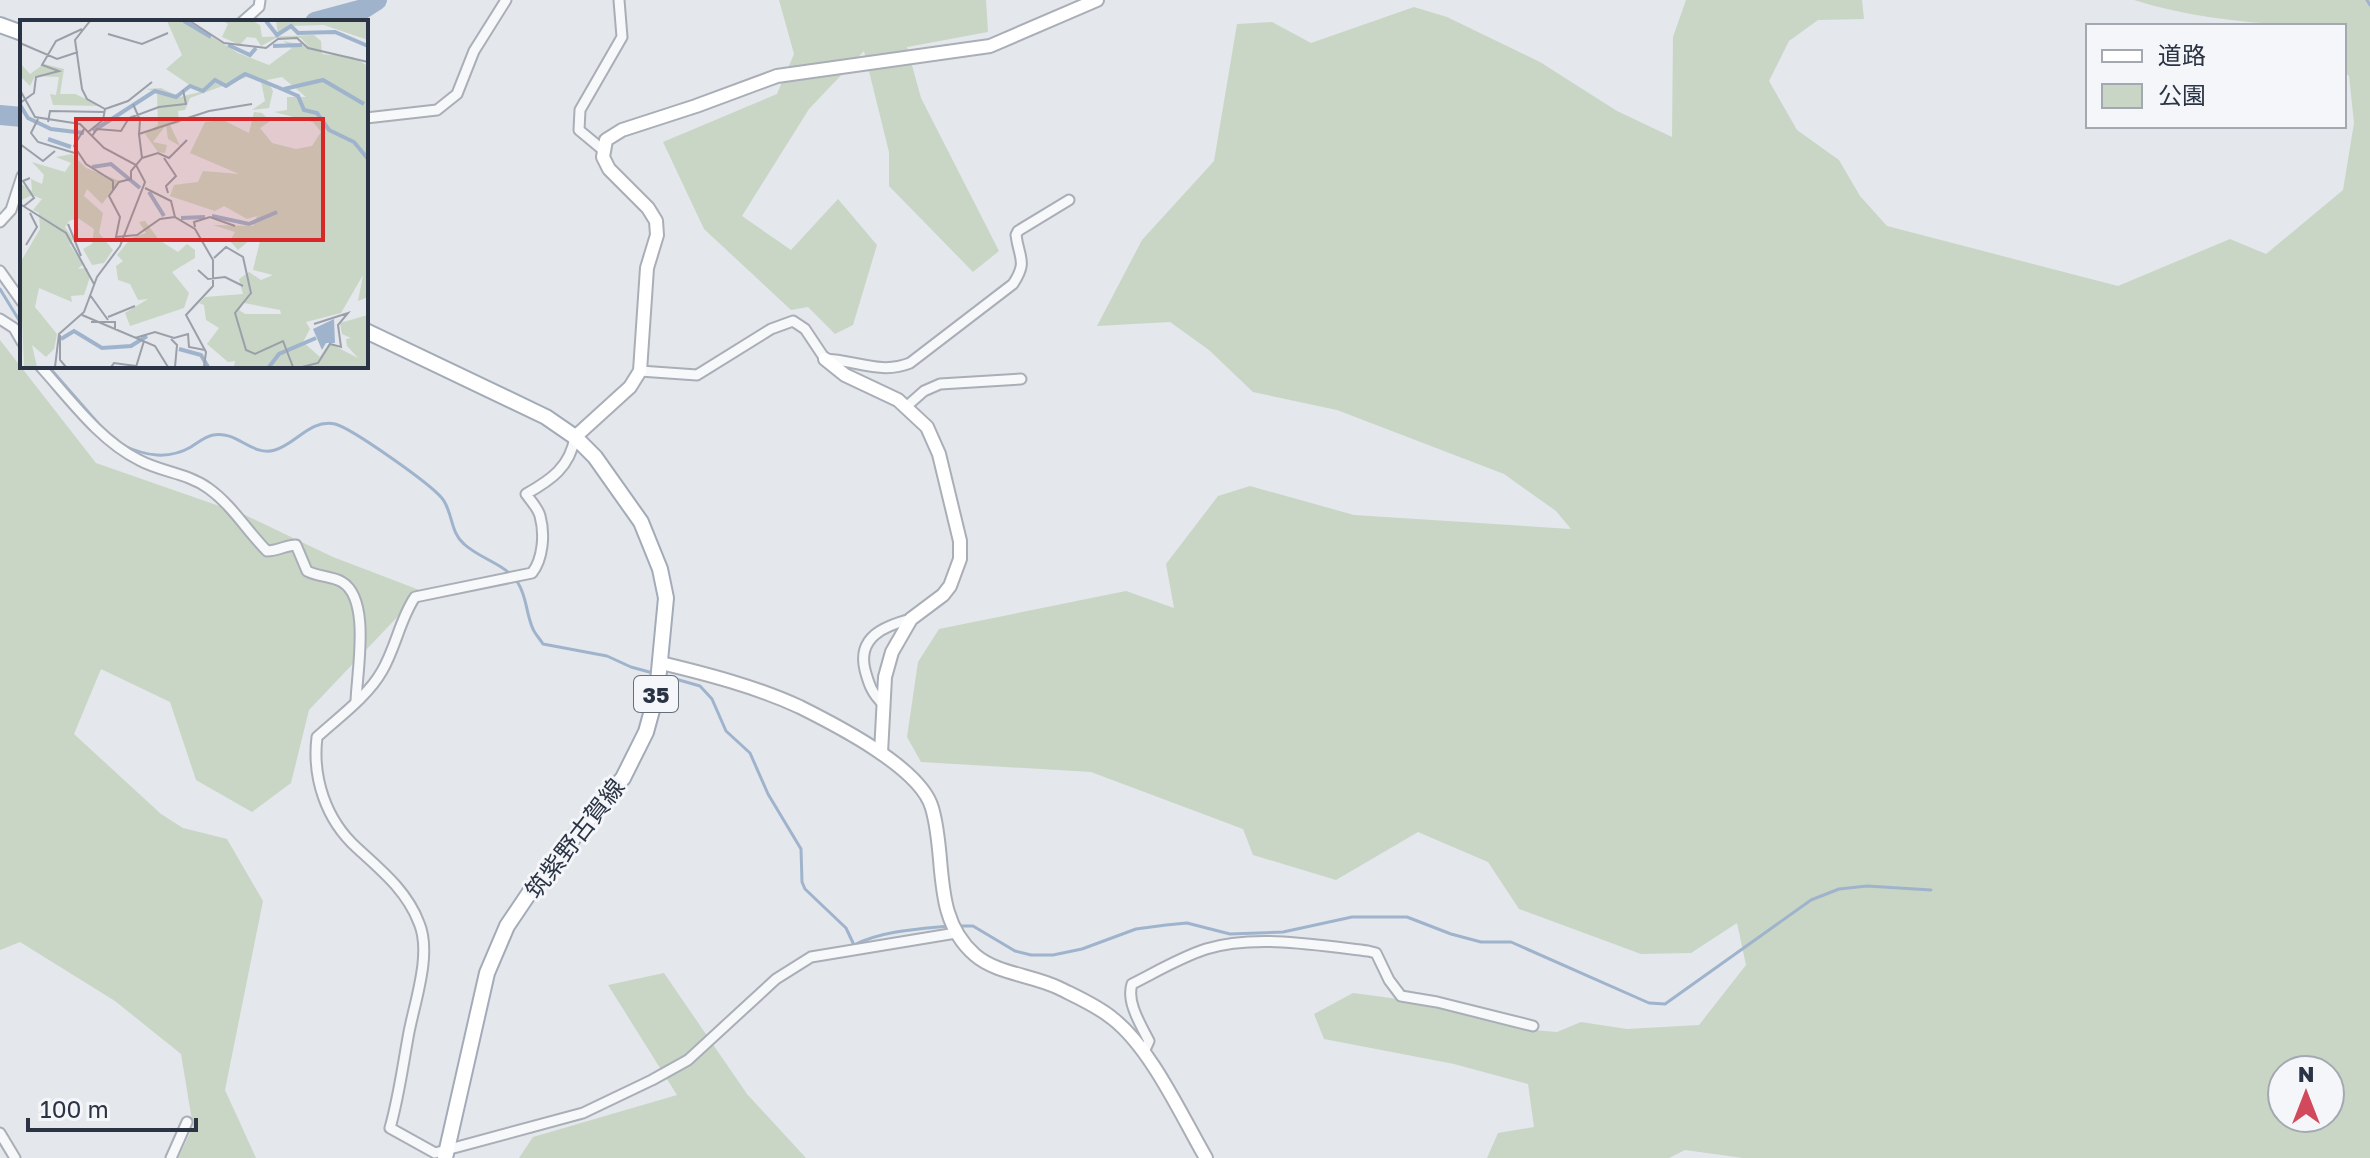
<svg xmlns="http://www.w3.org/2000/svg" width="2370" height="1158" font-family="'Golos Text','Noto Sans JP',sans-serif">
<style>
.green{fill:#c9d6c5;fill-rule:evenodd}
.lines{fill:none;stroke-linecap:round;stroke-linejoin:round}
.stream{stroke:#9fb4cc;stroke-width:3}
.river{stroke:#9fb4cc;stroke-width:20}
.street-casing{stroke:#a9aeb7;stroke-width:13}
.secondary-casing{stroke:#a9aeb7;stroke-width:16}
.primary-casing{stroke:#a3abb8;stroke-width:18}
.street{stroke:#f7f8fa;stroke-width:9}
.secondary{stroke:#fff;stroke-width:12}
.primary{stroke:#fff;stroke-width:14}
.labels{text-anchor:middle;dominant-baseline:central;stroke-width:6;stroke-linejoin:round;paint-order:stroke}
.shield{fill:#f4f6f9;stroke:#676e7b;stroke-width:2}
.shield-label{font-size:22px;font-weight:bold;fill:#2b3445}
.street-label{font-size:24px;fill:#2b3445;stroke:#f4f6f9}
.inset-river{fill:none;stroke:#9fb4cc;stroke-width:4}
.inset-road{fill:none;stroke:#9a9fa9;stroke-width:2}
.view{fill:#d62828;fill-opacity:0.15;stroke:#d62828;stroke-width:4}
.inset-edge{fill:none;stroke:#2b3445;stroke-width:4}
</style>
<rect width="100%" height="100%" fill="#e4e7ec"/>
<g class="green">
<polygon points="779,0 986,0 988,32 907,47 921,98 999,251 973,272 889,186 889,152 864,51 809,109 742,216 791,250 838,199 877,245 853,325 835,334 808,307 791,310 704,229 663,142 777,94 794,54"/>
<path d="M1686,0H1862L1864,19L1818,20L1789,41L1769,81L1797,130L1839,160L1860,196L1887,226L2118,286L2230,239L2266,254L2343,190L2354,123L2349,76L2344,72V26C2275,26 2201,21 2134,0H2370V1158H1743L1685,1150L1669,1158H1487L1498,1133L1534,1127L1528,1084L1454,1064L1324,1039L1314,1014L1353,993L1413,1001L1520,1029L1557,1032L1581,1022L1627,1029L1699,1025L1746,965L1737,923L1691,953L1641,954L1519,909L1488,862L1418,832L1336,880L1253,855L1243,829L1091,772L921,762L907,737L918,662L939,629L1126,591L1174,608L1166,564L1218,496L1250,486L1354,515L1571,529L1556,511L1504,474L1337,410L1253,392L1209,350L1170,322L1097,326L1142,240L1214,161L1237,24L1272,22L1311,43L1414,7L1447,17L1540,62L1617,111L1672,137L1673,37ZM2282,1070H2330V1118H2282Z"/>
<polygon points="0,340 96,463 245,515 333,557 422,591 309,710 291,783 252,812 196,780 170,702 101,669 74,734 161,814 183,828 227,839 263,901 225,1090 256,1158 178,1158 193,1127 181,1054 115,1001 20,942 0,950"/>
<polygon points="664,973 747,1094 806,1158 519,1158 533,1137 677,1095 608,985"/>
</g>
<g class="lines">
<g class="stream">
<polyline points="2367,0 2370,5"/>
<polyline points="0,289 22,325"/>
<polyline points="48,366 104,430"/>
<path d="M122,445C146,456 168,460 191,447C197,443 206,436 213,435C237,430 252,457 275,450C296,444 310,419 335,424C351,428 436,487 444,501C453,516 451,533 464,544C480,559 506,564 518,583C527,597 526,614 533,629C535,634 540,639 543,644L607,656L631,667L653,673"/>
<path d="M665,676L700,686L712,699L726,731L750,753L768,794L801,849L802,882L805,889L846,928L854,945C881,931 917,929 948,926"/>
<polyline points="959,926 973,926 1015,951 1031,955 1053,955 1082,949 1136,929 1166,925 1187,923 1230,934 1283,932 1352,917 1407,917 1451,934 1481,942 1511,942 1649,1003 1665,1004 1811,900 1839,889 1867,886 1931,890"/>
</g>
<g class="river">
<polyline points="315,22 363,9 377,0"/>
<polyline points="0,115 22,117"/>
</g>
<g class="street-casing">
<g id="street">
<polyline points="242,22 259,7 260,0"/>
<polyline points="366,118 437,110 457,94 474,51 506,0"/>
<polyline points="603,150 579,130 580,110 622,37 619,0"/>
<polyline points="0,222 11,210 22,176"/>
<polyline points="0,271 22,302"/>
<polyline points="0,319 14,328 22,342"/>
<path d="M40,366C70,399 99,440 139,460C161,472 187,473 208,488C232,505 247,531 267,551C278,551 286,545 296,545L307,571C318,577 332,576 342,582C371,599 357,671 356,701"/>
<path d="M640,371L697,375L771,329L793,321L805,329L825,359C855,360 881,375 910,363L1013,284C1028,261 1019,259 1016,235L1018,231L1069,200"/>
<polyline points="907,406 924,391 940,384 1021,379"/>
<path d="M575,437C570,467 551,480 526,494C531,501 538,508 540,516C545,534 543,559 532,573L415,597C400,619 396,647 382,671C368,696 339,717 317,737C312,778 326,820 357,848C381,870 407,891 419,923C432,953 415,1001 409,1032C403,1064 399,1096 390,1128L435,1153L583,1113L652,1080L688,1060L776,979L811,957L956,933"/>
<path d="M883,704C872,693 869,685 865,670C857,637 884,626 911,619"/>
<path d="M1144,1052L1149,1041C1141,1025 1126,1002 1132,984C1156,972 1181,957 1206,949C1254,934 1318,945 1368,951L1376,953L1389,980L1401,996L1437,1002L1533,1026"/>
<polyline points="0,1133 15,1158"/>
<polyline points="171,1158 187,1122"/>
</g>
</g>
<g class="secondary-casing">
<g id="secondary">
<polyline points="825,359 845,375 898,400 927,427 939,454 960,541 960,559 950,586 943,595 911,619 892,652 885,677 881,753"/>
<polyline points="575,437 630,387 640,371 647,268 657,235 656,221 648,208 609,169 603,157 606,140 622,130 696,106 777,76 990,46 1097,0"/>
<path d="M661,663C707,674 757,687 800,707C836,725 921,768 932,808C947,858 931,917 975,955C997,974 1033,975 1059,988C1077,997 1096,1005 1112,1018C1151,1048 1181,1115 1206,1158"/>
</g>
</g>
<g class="primary-casing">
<g id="primary">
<polyline points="0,25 22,33"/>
<polyline points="366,331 546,417 575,437 595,457 641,522 660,569 666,598 657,692 646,732 623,778 536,883 507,926 487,973 445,1158"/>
</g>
</g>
<use href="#street" class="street"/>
<use href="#secondary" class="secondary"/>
<use href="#primary" class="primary"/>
</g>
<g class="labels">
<rect class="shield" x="634" y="676" width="44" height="36" rx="6"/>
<g class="shield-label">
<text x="656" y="694">35</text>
</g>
<g class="street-label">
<text transform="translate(574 838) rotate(-52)">筑紫野古賀線</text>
</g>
</g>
<g transform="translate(20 20)">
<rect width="348" height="348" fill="#e4e7ec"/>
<path d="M147,1H166L218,33L249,45L272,28L263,21L288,26L281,18H256L241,26L236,18L227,17L220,25L202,17L208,4L203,1H233L240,5L242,17L294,15L301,21L302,34L333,37L348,46V277L338,281L343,255L321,293L286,302L290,309L283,322L300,337L309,323L338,338L327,326L326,319L331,318L322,314L320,303L348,295V347H214L215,341L208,342L187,324L199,308L186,300L184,285L179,283L185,277L223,274L219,259L229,252L241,260L253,255L233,250L240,221L231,219L218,230L210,221L215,212L193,205L233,206L237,196L227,199L204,186L195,191L150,176L154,165L178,162L183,151L219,154L170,133L185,102L203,100L229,113L234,92L242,93L250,101L240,108L252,123L276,129L292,126L301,112L293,102L254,92L267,90V77H286L262,57L247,60L253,71L249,88L232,90L245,81L241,61L227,57L170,78L165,90L158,91L159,103L150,105L160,126L148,119L146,105L133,122L147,125L145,133L138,132L125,114L138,105L137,72L126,69L141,68L160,77L180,72L146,49L162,35ZM224,283L260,290L261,294H225L219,290ZM256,1H348V20L304,5L269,6L258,14ZM0,43L10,54L24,44L44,49L40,74H55L82,86L33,85L30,74L36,75L39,57L15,56L10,66L2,58ZM52,134L66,148L100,161L82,184L67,169L64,176L83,193L79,213L93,230L84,243L72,245L63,229L72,224L74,209L58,198L49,201L45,207L53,219L50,225L63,244L58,249L67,248L70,257L64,275L51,276L52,282L19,268L15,287L37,314L34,329L26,337L12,325L17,347H4L0,243L20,209L19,193L13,190L22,179L12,175L0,181V163L12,171L11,159L22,164L24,155L12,142L45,152L51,143L36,137ZM125,201L139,220L158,232L167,224L175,230V238L152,252L169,273L164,288L110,306L105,293L128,279L118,280L110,264L98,260L96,246L103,241L97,235L111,218L126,213L119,202Z" fill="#c9d6c5" fill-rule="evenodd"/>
<path d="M314,299L315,323H306L302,330L293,309Z" fill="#9fb4cc"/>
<path class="inset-river" d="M164,1L191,17M246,1L257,15L271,6L278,13L315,12L348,26M208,25L230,35L236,28M253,26L282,25M262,69L278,76L284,90L297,93L309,110L334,122L348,139M264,69L303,60L344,84M0,85L8,98L31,109L64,113M73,111L135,71L156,77L170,66L183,71L195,60L206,66L225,54L262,69M28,119L51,127M72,147L91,144L120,168M129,172L144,196M192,196L229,204L257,192M161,198L185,197M41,319L54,311L82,328L111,326L127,316M159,329L181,335L188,347M249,347L259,334L296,318"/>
<path class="inset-road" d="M70,1L55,20L62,69L67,79L85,89M170,1L204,23L246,28L258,19L277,18L288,28L348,42M88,14L122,24L148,13M0,23L37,39L58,32M0,70L15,97L60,104L84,128L116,145L125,162L100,226L77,257L64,292L39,314L35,347M0,83L14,73L16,57L39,51L22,45L36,21L62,9M113,84L120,100L119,115M18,99L11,113L18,122L58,134M28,102L30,91L84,92M64,109L54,126L66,144L93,161V170M68,112L83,100L85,89L108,81L132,62M72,116L77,109L101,111L109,98L139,87L166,84L163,70M0,124L23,141L35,131M122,138L138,133L149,138L167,120M144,138L156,156L146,166L148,173M125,168L151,181L155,197L175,209L193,240V266L166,295L186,332L184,347M0,184L46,213L74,264M4,186L14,178L3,161L10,158M155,197L140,199L117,215L96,217L100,197L89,176L99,162L111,159V151L122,138L119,114L189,91L232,84M48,204L61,236M175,207L174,202L190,197L215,206M6,225L17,207L10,193M194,238L206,227L223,237L231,273L215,293L226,330L235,334L263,321L273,347M178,250L188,259L205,257L223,266M70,275L88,300M62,295L135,326L148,347M88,297L115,286M71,302H95V310M40,315V340L46,347M115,318L135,312L154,318L168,314L169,327L185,330M151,319L157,325L155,347M91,347L94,343L116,346M116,347L124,321M282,347L298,343L310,324L321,327L318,305L328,293L294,304"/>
<path class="view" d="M56,99H303V220H56Z"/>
<rect width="348" height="348" class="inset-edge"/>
</g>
<rect x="2086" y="24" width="260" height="104" fill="#f4f6f9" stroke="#a4a8b1" stroke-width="2"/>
<rect x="2102" y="50" width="40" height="12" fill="#ffffff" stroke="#a4a8b1" stroke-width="2"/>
<text x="2158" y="64" font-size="24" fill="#2b3445">道路</text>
<rect x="2102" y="84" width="40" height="24" fill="#c9d6c5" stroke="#a4a8b1" stroke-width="2"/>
<text x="2158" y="104" font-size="24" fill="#2b3445">公園</text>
<g transform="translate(2306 1094)"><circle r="38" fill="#f4f6f9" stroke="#a4a8b1" stroke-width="2"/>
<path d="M0-6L14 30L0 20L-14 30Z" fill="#d1495b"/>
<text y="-12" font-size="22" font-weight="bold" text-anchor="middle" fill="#2b3445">N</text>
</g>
<path d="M28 1118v12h168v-12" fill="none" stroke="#2b3445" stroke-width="4"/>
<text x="40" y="1118" font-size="24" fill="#2b3445" stroke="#f4f6f9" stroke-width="6" paint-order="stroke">100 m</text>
</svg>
